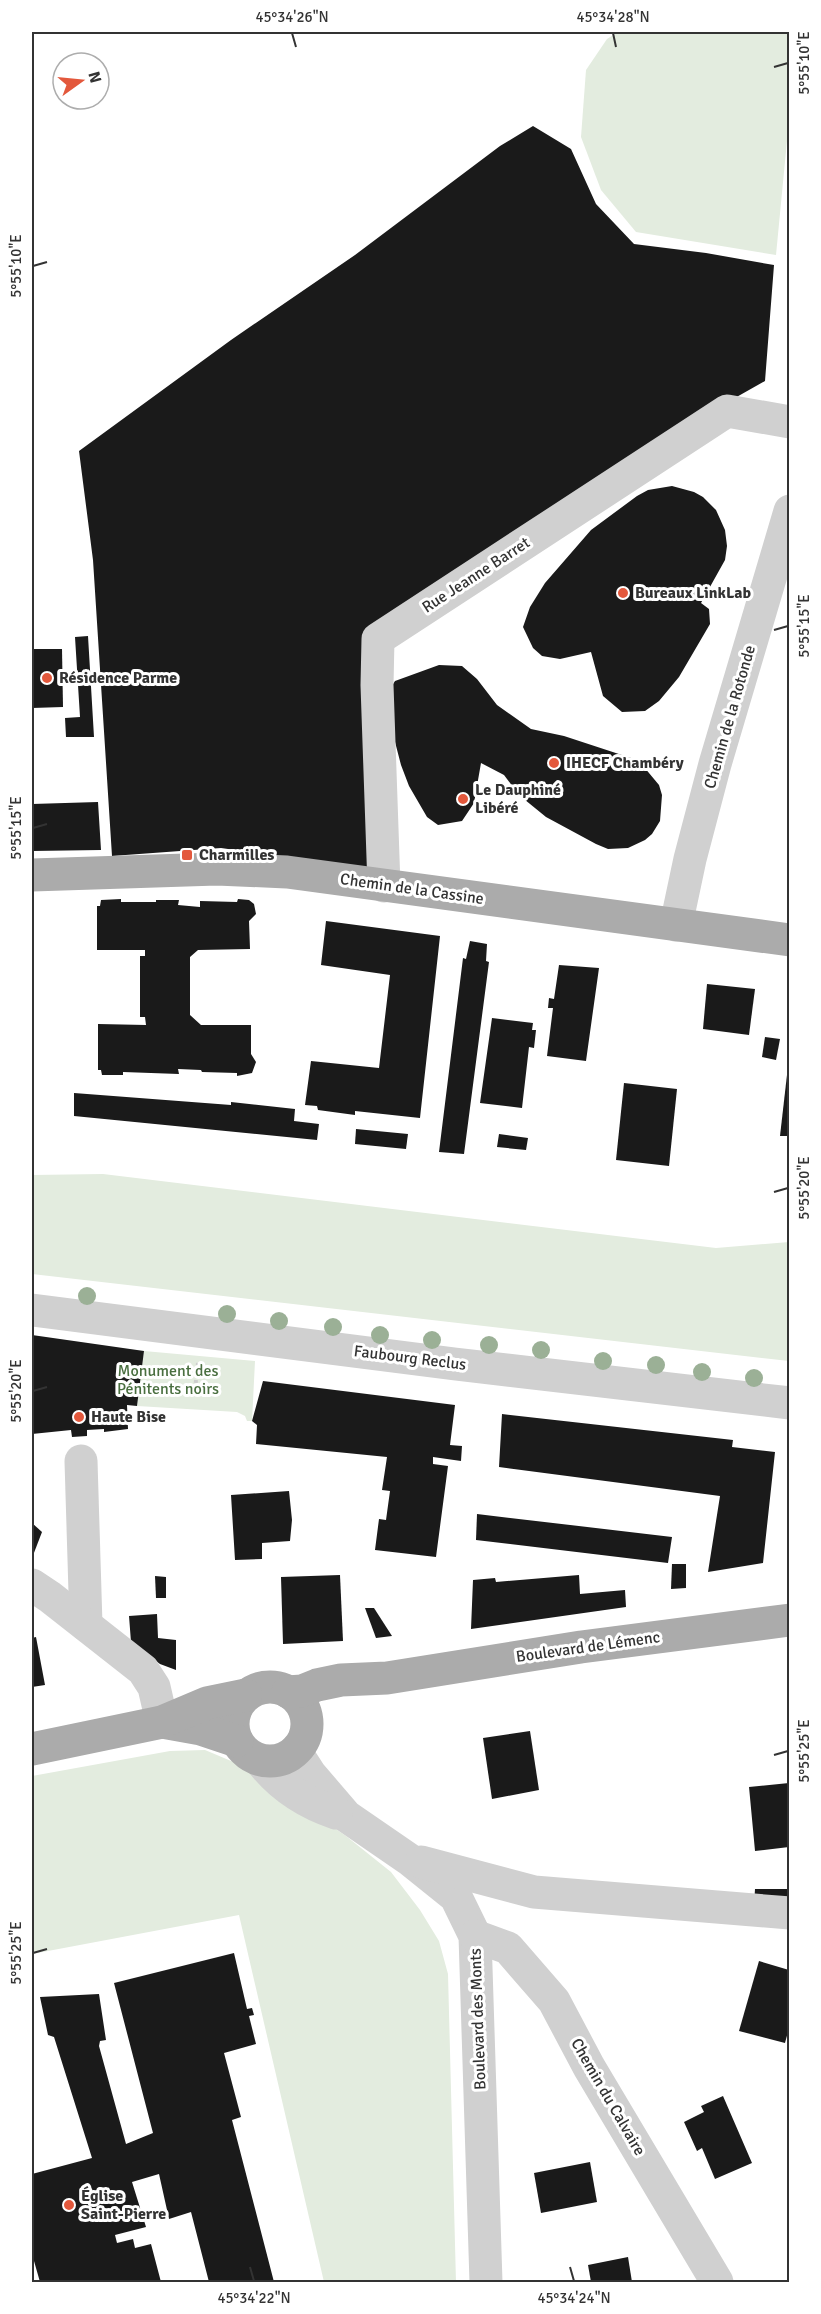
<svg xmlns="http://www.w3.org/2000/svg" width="821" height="2314" font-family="Signika,sans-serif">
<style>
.green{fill:#e3ecdf}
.building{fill:#1a1a1a}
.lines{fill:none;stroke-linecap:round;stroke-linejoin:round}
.path{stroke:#cdcdcd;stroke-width:4;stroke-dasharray:3 3;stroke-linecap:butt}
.minor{stroke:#d0d0d0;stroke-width:33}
.major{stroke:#ababab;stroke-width:33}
.tree{fill:#9bb096}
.ticks{fill:none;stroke:#333;stroke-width:2}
.poi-dot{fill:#e3583c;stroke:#fff;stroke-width:2}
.labels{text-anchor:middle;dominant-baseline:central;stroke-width:6;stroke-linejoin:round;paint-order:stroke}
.street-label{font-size:16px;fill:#333;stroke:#fff}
.poi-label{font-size:16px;font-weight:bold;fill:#333;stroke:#fff;text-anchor:start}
.park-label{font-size:16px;fill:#4a6f40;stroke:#fff}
.neatline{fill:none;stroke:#333;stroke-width:2}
.ticks-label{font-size:15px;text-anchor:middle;fill:#333}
</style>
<rect width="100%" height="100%" fill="#fff"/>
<g class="green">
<polygon points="618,32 789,32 789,120 776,255 636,232 601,190 581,137 586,70 607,39"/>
<polygon points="103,1174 716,1248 789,1242 789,1361 32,1274 32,1175"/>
<polygon points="144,1351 255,1361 252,1421 247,1421 245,1416 237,1412 137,1406"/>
<polygon points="205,1750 243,1766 346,1836 391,1872 420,1910 439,1941 448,1974 456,2282 324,2282 239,1915 32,1954 32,1776 170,1751"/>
</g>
<g class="building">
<polygon points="533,126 571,149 596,204 634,244 706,253 774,265 765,381 726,403 363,640 373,870 221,848 112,856 93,560 79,451 231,340 355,255 500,146"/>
<polygon points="672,486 694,492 703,497 716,510 725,530 727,546 725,560 701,603 709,609 710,624 679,677 659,701 645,711 622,712 603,696 591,652 560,659 542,656 533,648 523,627 530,607 545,583 591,530 637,496 648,490"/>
<polygon points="88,636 94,737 66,737 65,718 80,717 75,637"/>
<polygon points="32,649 62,649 63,707 32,708"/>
<polygon points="439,665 462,666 477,679 497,705 531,729 564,736 631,758 644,767 659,785 662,795 660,821 652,834 645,840 628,848 608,849 596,844 546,817 519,795 504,775 481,763 474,803 462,821 438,825 427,817 409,786 401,765 387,711 388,692 395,681"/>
<polygon points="98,802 101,850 32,851 32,804"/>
<polygon points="121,899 121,902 156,902 156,900 179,900 178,905 200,907 200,901 237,902 238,899 249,900 254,904 256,914 249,921 250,949 198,950 190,957 190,1015 201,1025 251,1025 251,1054 256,1062 252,1073 237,1076 237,1073 202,1072 201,1070 178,1069 179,1074 123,1072 123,1075 102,1075 101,1070 98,1070 98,1024 146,1025 145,1017 140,1017 140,956 145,956 145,950 97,950 97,906 100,906 101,900"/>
<polygon points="326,921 440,936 420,1118 355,1111 355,1115 318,1110 317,1106 305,1105 311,1061 379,1068 390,975 321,965"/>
<polygon points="470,941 487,944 486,961 489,962 464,1154 439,1152 463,958 466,959"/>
<polygon points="559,965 599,968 586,1061 547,1056 553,1008 548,1008 549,998 554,999"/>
<polygon points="707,984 755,989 749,1035 703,1029"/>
<polygon points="492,1018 533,1023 532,1030 536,1030 534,1048 529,1047 522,1108 480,1103"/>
<polygon points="765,1037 780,1039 776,1060 762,1057"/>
<polygon points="788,1066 789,1066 789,1136 780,1136"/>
<polygon points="624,1083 677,1089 669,1166 616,1160"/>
<polygon points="74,1093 231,1105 231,1102 295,1109 294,1121 319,1124 317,1140 74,1116"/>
<polygon points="356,1129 408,1134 406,1149 355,1144"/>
<polygon points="499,1134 528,1138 526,1150 497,1147"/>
<polygon points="32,1335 144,1351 137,1406 127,1405 128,1429 104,1432 104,1429 87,1430 87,1436 72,1437 71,1430 32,1434"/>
<polygon points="263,1381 455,1405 450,1445 462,1446 461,1461 433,1457 433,1464 448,1466 436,1557 375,1550 379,1519 386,1520 390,1491 382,1490 387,1457 256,1444 257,1425 252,1421"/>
<polygon points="502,1414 733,1440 732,1447 775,1452 763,1563 708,1572 720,1496 499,1467"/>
<polygon points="289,1491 292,1520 290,1541 262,1543 262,1559 235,1560 231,1495"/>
<polygon points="477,1514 672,1537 668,1563 476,1540"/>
<polygon points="32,1523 42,1532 32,1558"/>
<polygon points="672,1564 686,1564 686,1588 671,1589"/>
<polygon points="340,1575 343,1641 283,1644 281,1577"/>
<polygon points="579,1575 580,1594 625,1590 626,1607 471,1629 473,1580 495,1578 496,1582"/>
<polygon points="155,1576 166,1577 166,1598 156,1598"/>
<polygon points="365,1608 374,1608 392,1636 376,1638"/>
<polygon points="157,1614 158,1638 176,1640 176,1670 160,1664 131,1642 129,1616"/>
<polygon points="36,1637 45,1685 32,1687 32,1638"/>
<polygon points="530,1731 539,1790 492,1799 483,1738"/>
<polygon points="789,1783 789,1847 755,1851 749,1787"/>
<polygon points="755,1889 789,1889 789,1907 754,1905"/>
<polygon points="234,1953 247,2009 252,2008 254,2015 249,2016 256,2044 224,2053 241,2117 232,2120 274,2282 209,2282 191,2212 169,2219 159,2174 132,2182 146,2227 115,2235 117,2243 133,2239 135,2248 151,2244 161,2282 40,2282 32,2254 32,2174 92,2158 54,2037 48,2035 40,1997 99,1994 106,2040 100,2041 99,2046 126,2144 153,2133 114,1983"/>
<polygon points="759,1961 789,1970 789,2028 785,2043 739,2031"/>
<polygon points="723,2096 752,2163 715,2179 702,2148 697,2151 684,2122 704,2112 701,2106"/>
<polygon points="590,2162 597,2202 541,2213 534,2173"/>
<polygon points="628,2257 632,2282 591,2282 588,2265"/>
</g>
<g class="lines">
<polyline class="path" points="195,1389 198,1363"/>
<g class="minor">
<polyline points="384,886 377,685 378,639 727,411 790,422"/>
<polyline points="676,925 690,859 715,764 790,511"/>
<polyline points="32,1310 455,1364 790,1403"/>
<polyline points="81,1461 86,1625"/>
<polyline points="32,1585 50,1597 143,1670 154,1687 162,1722"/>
<polyline points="297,1749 301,1760 310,1774 346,1816 410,1860 456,1897 475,1936 486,2282"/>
<path d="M260,1760C279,1785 306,1803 336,1813"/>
<polyline points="421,1862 534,1892 790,1913"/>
<polyline points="475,1936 508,1948 554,2001 589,2067 717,2282"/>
</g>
<g class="major">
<polyline points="32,875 217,869 287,872 790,940"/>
<circle cx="270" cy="1724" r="37"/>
<polyline points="288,1692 302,1691 317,1685 341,1680 387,1678 581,1647 790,1620"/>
<polyline points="162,1722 201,1729 237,1741"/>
<polyline points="32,1749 162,1722 207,1703 246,1695"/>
</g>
</g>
<g class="tree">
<circle cx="87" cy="1296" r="9"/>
<circle cx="227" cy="1314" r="9"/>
<circle cx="279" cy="1321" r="9"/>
<circle cx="333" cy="1327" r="9"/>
<circle cx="380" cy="1335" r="9"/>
<circle cx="432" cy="1340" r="9"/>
<circle cx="489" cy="1345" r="9"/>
<circle cx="541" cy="1350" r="9"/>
<circle cx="603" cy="1361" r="9"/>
<circle cx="656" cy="1365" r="9"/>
<circle cx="702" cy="1372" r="9"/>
<circle cx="754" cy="1378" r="9"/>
</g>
<path class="ticks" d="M292,33L296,47M613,33L616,47M774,67L788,63M33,266L47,262M774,630L788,626M33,828L47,824M774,1192L788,1188M33,1391L47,1387M774,1755L788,1751M33,1953L47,1949M250,2267L254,2281M570,2267L574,2281"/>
<g class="poi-dot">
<circle cx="623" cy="593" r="6"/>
<circle cx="47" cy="678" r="6"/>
<circle cx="554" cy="763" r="6"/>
<circle cx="463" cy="799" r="6"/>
<rect x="181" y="849" width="12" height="12" rx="3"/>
<circle cx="79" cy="1417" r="6"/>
<circle cx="69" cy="2205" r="6"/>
</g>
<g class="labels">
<g class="street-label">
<text transform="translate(476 575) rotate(-33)">Rue Jeanne Barret</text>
<text transform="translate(730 717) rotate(-74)">Chemin de la Rotonde</text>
<text transform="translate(412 889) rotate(8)">Chemin de la Cassine</text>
<text transform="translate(410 1358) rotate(7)">Faubourg Reclus</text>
<text transform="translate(588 1647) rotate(-8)">Boulevard de Lémenc</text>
<text transform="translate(478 2019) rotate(-92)">Boulevard des Monts</text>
<text transform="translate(608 2097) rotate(60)">Chemin du Calvaire</text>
</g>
<g class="poi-label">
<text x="635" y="593">Bureaux LinkLab</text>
<text x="59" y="678">Résidence Parme</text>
<text x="566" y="763">IHECF Chambéry</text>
<text x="475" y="790">Le Dauphiné<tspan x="475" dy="18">Libéré</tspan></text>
<text x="199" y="855">Charmilles</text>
<text x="91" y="1417">Haute Bise</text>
<text x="81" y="2196">Église<tspan x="81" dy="18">Saint-Pierre</tspan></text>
</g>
<g class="park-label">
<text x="168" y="1371">Monument des<tspan x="168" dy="18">Pénitents noirs</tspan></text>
</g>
</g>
<rect width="821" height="2314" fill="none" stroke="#ffffff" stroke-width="66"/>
<g transform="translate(81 81) rotate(75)"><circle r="28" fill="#ffffff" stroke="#adadad" stroke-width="1.5"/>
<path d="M0-4.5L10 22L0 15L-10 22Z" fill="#e3583c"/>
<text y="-9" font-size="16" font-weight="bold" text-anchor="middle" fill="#333333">N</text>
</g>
<rect x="33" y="33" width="755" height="2248" class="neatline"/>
<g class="ticks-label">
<text x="292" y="22">45°34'26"N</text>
<text x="613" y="22">45°34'28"N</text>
<text transform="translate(804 63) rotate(-90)" y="5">5°55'10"E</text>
<text transform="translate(16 266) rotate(-90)" y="5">5°55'10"E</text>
<text transform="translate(804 626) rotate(-90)" y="5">5°55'15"E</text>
<text transform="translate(16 828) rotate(-90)" y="5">5°55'15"E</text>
<text transform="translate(804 1188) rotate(-90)" y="5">5°55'20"E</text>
<text transform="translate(16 1391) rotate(-90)" y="5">5°55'20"E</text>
<text transform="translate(804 1751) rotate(-90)" y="5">5°55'25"E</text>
<text transform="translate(16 1953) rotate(-90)" y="5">5°55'25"E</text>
<text x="254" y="2303">45°34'22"N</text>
<text x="574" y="2303">45°34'24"N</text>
</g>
</svg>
